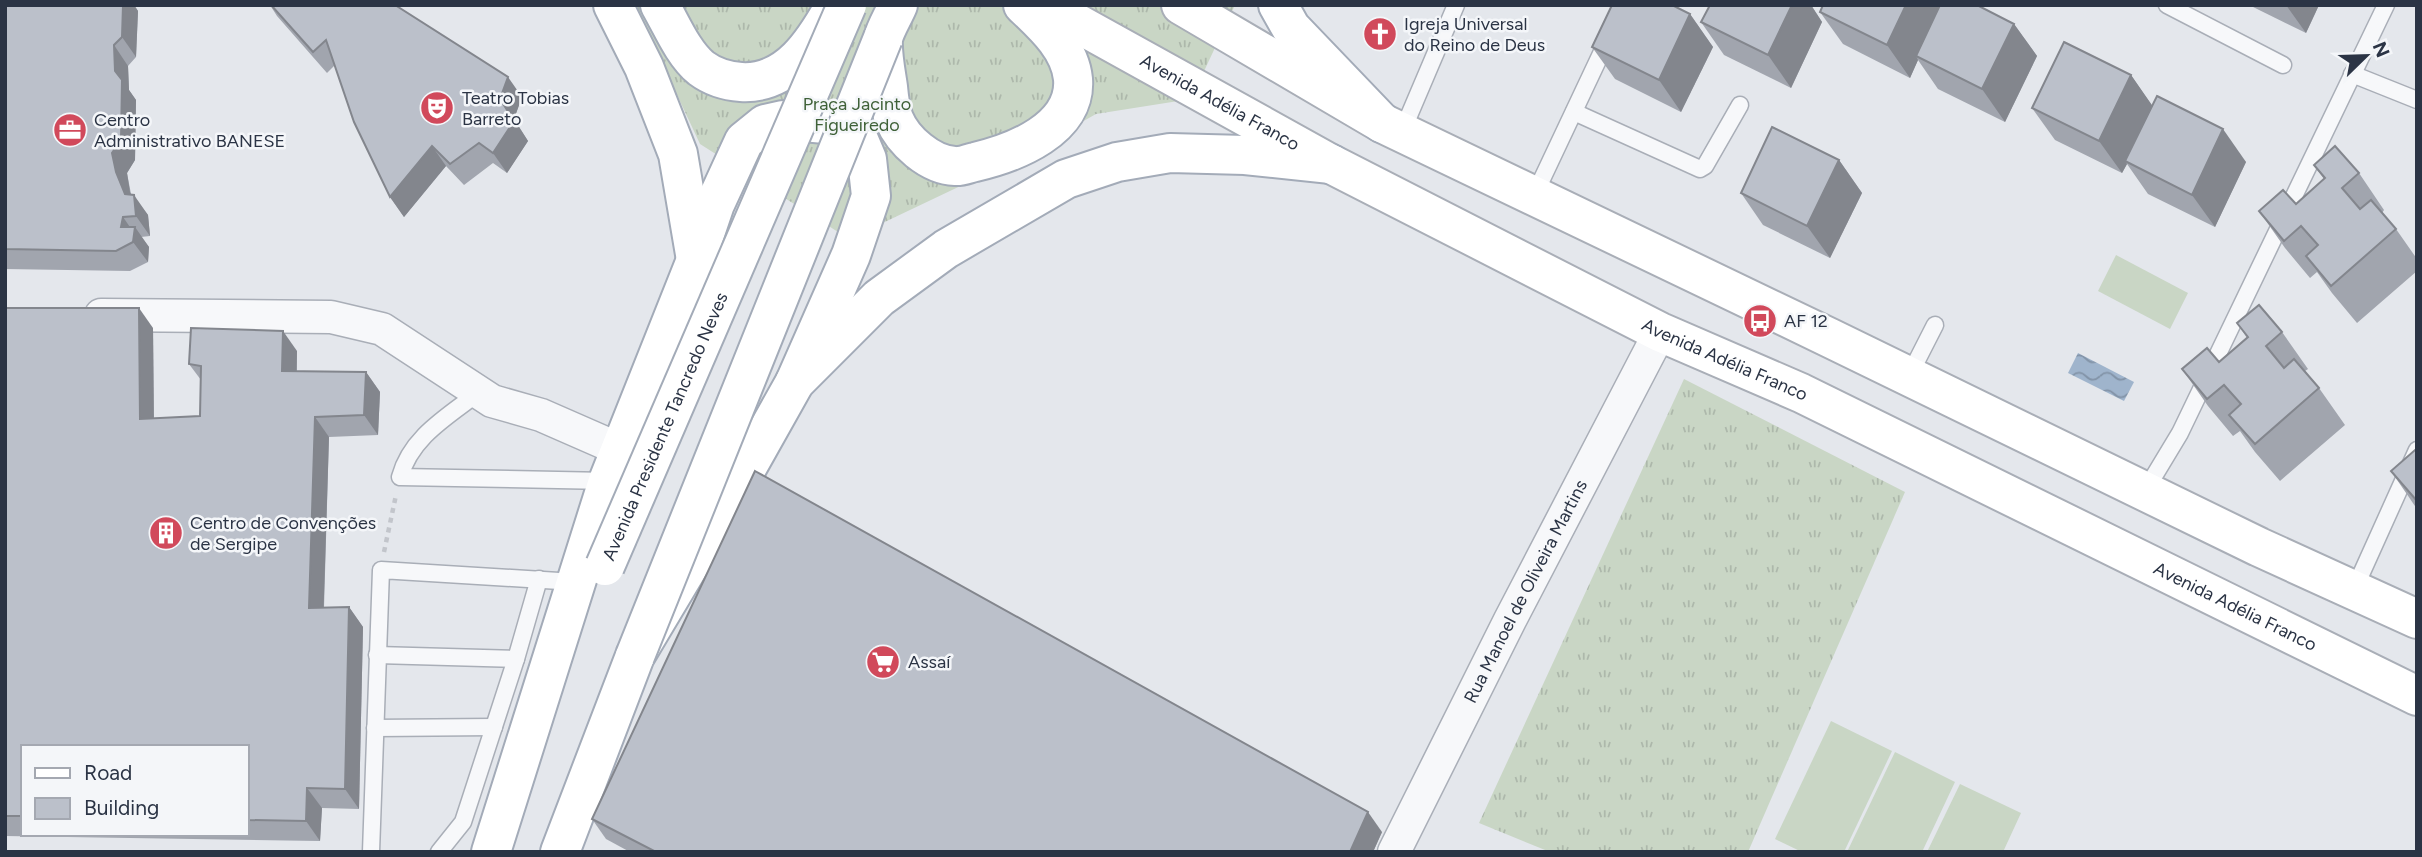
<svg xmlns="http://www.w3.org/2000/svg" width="2422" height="857" font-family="Figtree,sans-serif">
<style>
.grass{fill:url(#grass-tufts)}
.garden{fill:#c9d6c5}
.water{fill:url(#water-waves)}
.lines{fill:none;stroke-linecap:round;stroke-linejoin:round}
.lane-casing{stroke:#a9aeb7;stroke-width:19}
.street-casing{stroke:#a9aeb7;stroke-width:35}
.secondary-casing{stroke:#a9aeb7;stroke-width:42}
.primary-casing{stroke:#a3abb8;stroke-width:42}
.path{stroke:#c2c5cb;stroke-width:4.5;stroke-dasharray:5 5;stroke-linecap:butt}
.lane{stroke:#f7f8fa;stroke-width:16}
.street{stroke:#f7f8fa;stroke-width:32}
.secondary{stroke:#fff;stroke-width:38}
.primary{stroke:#fff;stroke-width:38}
.primary-bridge-casing{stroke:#a3abb8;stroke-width:42;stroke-linecap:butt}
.primary-bridge{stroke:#fff;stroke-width:38}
.wall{fill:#a1a5ae;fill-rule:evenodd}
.shaded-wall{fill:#83868d}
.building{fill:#bbc0ca;stroke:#83868d;stroke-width:2}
.labels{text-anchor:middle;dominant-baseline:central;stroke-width:5;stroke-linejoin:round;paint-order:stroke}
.poi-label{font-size:18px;fill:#2b3445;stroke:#f4f6f9;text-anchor:start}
.street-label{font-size:18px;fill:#2b3445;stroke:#f4f6f9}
.park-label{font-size:18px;fill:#3f6138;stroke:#f4f6f9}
</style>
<defs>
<pattern id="grass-tufts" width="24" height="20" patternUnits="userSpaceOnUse" patternTransform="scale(1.75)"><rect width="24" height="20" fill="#c9d6c5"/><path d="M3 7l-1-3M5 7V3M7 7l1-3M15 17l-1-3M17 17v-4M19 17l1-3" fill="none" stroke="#adb8ab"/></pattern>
<pattern id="water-waves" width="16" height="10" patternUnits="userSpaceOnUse" patternTransform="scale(1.75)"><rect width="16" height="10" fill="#9fb4cc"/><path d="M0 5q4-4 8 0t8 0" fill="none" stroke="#8293a7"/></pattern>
</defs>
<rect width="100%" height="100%" fill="#e4e7ec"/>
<g class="grass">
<polygon points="635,5 1235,5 1191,99 1096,114 1013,161 849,239 700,144"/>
<polygon points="1684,379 1905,492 1748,852 1550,852 1479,823"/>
</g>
<g class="garden">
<polygon points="2116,255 2188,293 2170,329 2098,291"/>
<polygon points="1831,721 1892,751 1844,852 1802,852 1775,839"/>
<polygon points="1895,752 1955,782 1922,852 1847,852"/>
<polygon points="1960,784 2021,813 2003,852 1927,852"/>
</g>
<polygon class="water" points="2078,353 2134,382 2124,401 2068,373"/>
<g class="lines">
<g class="lane-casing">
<g id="lane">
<polyline points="2167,5 2283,65"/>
<polyline points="2352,74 2417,100"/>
<polyline points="1574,112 1700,169 1705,166 1740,105"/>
<polyline points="1402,132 1456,5"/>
<polyline points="1534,196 1624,5"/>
<polyline points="1909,376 1935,325"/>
<path d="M478,393C447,417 411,437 400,477L608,481"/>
<polyline points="2145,491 2180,433 2386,5"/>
<polyline points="2354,590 2417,450"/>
<polyline points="377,655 516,659"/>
<polyline points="375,728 494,727"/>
<polyline points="371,852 381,570 575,582"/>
<polyline points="439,852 463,822 516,659 539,579"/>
</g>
</g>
<g class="street-casing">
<g id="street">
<polyline points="101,315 331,317 382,329 492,401 541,415 621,450"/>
<path id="s1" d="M1394,852L1510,620L1660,332"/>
</g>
</g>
<g class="secondary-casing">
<g id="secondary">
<path id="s2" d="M1044,5L1331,164L1660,332L1801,393L2417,696"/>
<polyline points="1181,5 1382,123 1830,338 2259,547 2417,619"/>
</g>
</g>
<g class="primary-casing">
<g id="primary">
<polyline points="613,5 644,67 678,154 695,254"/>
<path d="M660,5C672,26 683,53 701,68C713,77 726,81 741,82C788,85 815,41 835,5"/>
<path d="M898,5C894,15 885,29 883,39C882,54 886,73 888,87C889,98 890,109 894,119C903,141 930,165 955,166C961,167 969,163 975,162C1014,153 1077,129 1073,79C1070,48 1044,25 1023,5"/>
<polyline points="1278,5 1291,28 1382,123"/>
<polyline points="491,852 608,481 696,260 715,204 744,141 765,124 783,120 825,124 859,140 867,159 871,196 851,255 795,382"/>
<polyline points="560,852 635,656 740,480 795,382 879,298 946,249 1066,179 1117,162 1170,153 1245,155 1331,164"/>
</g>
</g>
<polyline class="path" points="384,552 396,495"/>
<use href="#lane" class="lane"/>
<use href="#street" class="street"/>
<use href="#secondary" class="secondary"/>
<use href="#primary" class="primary"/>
<g class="primary-bridge-casing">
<g id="primary-bridge">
<path id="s3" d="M605,566L847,5"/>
<polyline points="635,656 883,38"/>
</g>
</g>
<use href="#primary-bridge" class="primary-bridge"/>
</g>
<g class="wall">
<polygon points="5,5 134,5 138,11 136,57 128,66 129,90 136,100 135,160 127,173 131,194 148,215 150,236 141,237 149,247 148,262 130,271 5,269"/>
<polygon points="270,5 398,5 397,6 522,97 514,119 528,141 507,173 493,163 464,185 446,166 404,217 390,197 335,65 327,73 277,16"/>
<polygon points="1710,5 1811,5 1822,22 1791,88 1724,55 1701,22"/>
<polygon points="2249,5 2319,5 2306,33"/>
<polygon points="1939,8 2014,24 2037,56 2005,122 1938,89 1918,60 1910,78 1843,44 1820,12"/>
<polygon points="1690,14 1713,47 1681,112 1615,79 1592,47"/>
<polygon points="2131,75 2152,106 2246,162 2215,227 2148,194 2127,164 2122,173 2055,140 2032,108"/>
<polygon points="1839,160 1862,193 1830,258 1763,225 1741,193"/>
<polygon points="2314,165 2359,173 2384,210 2382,213 2396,229 2417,259 2417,271 2357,323 2332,293 2317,272 2310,278 2285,248 2259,211 2296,204 2324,179"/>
<path d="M5,308L153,328L154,418L200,416L201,380L189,364L297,351V371L366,372L380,392L378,435L329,437L324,608L349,607L363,627L359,809L322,808L320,841L5,836ZM23,747H247V834H23Z"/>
<polygon points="2237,323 2282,332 2308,369 2305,371 2319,388 2345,425 2280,481 2255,452 2240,431 2233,436 2208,406 2182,369 2219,362 2247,338"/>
<polygon points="2417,452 2417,509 2391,471"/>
<polygon points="592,819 1382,832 1373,852 630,852 606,839"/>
</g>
<g class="shaded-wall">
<polygon points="123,5 134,5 138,11 136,57 122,37"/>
<polygon points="1792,5 1811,5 1822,22 1791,88 1768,55"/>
<polygon points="1906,5 1937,5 1942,12 1916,56 1918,60 1910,78 1887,45"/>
<polygon points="2286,5 2319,5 2306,33"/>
<polygon points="1690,14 1713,47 1681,112 1659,80"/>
<polygon points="2014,24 2037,56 2005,122 1982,89"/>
<polygon points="114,45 128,66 129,90 136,100 135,160 127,173 130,192 135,205 134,195 148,215 150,236 136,216 125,194 116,172 112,153 115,71"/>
<polygon points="2131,75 2154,108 2125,161 2127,164 2122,173 2099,141"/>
<polygon points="508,77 522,97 514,119 528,141 507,173 493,153 500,99"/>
<polygon points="2223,129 2246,162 2215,227 2192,195"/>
<polygon points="432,146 446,166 404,217 390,197"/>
<polygon points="1839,160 1862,193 1830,258 1807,226"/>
<polygon points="123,217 134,233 135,227 149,247 148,262 133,242 121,227"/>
<polygon points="139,308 153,328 154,439 140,419"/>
<polygon points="283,331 297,351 296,391 282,371"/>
<polygon points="366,372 380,392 378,435 364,415"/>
<polygon points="315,417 329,437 323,628 309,608"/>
<polygon points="349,607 363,627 359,809 345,789"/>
<polygon points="307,788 322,808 320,841 306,821"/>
<polygon points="1368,812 1382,832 1373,852 1350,852"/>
</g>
<g class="building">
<polygon points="5,5 123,5 122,37 114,45 115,71 122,80 121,140 112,153 116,172 125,194 134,195 136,216 123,217 121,227 135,227 133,242 116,251 5,249"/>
<polygon points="271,5 395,5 508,77 500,99 514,121 493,153 479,143 450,164 432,146 390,197 354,122 326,40 313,52"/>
<polygon points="1612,5 1672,5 1690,14 1659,80 1592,47"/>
<polygon points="1710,5 1792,5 1768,55 1701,22"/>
<polygon points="1823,5 1906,5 1887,45 1820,12"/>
<polygon points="1940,5 1977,5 2014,24 1982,89 1916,56"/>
<polygon points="2064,42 2131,75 2099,141 2032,108"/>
<polygon points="2157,96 2223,129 2192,195 2125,161"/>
<polygon points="1772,127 1839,160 1807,226 1741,193"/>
<polygon points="2335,146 2359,173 2342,188 2360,209 2371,200 2396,229 2331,286 2306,256 2318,245 2301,226 2284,241 2259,211 2283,190 2296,204 2325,178 2314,165"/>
<polygon points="2259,305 2282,332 2266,346 2284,368 2294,359 2319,388 2255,444 2229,415 2241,404 2224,385 2207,399 2182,369 2207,348 2219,362 2248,337 2237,323"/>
<polygon points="5,308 139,308 140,419 200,416 201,366 189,364 191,328 283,331 282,371 366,372 364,415 315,417 309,608 349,607 345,789 307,788 306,821 247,820 247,747 23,747 23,816 5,816"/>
<polygon points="2415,450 2417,452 2417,501 2391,471"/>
<polygon points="755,471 1368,812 1350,852 656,852 592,819"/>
</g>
<defs>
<g id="church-disc" transform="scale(1.75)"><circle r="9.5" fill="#d1495b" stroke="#f4f6f9"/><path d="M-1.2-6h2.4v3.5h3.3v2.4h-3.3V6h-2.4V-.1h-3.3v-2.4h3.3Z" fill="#fff"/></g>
<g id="theatre-disc" transform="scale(1.75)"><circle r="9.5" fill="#d1495b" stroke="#f4f6f9"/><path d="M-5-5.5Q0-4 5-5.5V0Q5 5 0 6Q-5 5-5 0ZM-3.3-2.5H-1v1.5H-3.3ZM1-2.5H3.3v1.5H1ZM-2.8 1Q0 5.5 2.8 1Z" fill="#fff"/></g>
<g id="office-disc" transform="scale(1.75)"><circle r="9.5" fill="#d1495b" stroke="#f4f6f9"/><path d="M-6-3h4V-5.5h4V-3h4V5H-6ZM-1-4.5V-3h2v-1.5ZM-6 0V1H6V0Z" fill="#fff"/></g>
<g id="bus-disc" transform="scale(1.75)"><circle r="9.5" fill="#d1495b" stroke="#f4f6f9"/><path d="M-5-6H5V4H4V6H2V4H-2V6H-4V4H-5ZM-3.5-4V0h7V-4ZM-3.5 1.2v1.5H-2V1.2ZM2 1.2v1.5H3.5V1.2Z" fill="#fff"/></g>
<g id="building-disc" transform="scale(1.75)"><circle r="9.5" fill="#d1495b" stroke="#f4f6f9"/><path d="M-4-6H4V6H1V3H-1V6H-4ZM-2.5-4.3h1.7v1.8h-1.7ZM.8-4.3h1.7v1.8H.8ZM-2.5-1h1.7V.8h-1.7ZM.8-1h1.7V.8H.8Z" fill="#fff"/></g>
<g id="supermarket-disc" transform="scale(1.75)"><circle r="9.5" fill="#d1495b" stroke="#f4f6f9"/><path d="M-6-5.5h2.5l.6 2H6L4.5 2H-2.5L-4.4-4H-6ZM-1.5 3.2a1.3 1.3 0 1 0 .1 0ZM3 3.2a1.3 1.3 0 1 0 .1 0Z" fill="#fff"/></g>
</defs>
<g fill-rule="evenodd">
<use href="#church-disc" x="1380" y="34"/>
<use href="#theatre-disc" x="437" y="108"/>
<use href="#office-disc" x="70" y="130"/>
<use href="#bus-disc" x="1760" y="321"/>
<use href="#building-disc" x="166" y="533"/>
<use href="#supermarket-disc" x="883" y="662"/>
</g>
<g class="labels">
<g class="poi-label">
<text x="1404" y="24">Igreja Universal<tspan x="1404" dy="21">do Reino de Deus</tspan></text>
<text x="462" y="98">Teatro Tobias<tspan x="462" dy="21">Barreto</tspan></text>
<text x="94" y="120">Centro<tspan x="94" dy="21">Administrativo BANESE</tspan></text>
<text x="1784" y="321">AF 12</text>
<text x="190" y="523">Centro de Convenções<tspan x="190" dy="21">de Sergipe</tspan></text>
<text x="908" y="662">Assaí</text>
</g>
<g class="street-label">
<text stroke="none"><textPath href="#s2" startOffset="201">Avenida Adélia Franco</textPath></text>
<text stroke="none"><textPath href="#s2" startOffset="768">Avenida Adélia Franco</textPath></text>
<text stroke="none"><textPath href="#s3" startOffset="152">Avenida Presidente Tancredo Neves</textPath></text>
<text stroke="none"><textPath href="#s1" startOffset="292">Rua Manoel de Oliveira Martins</textPath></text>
<text stroke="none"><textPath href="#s2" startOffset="1335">Avenida Adélia Franco</textPath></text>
</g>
<g class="park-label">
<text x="857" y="104">Praça Jacinto<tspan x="857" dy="21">Figueiredo</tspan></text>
</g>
</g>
<rect width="2422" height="857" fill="none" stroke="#2b3445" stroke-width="14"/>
<rect x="21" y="745" width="228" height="91" fill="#f4f6f9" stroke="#a4a8b1" stroke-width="2"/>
<rect x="35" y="768" width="35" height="10" fill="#ffffff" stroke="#a4a8b1" stroke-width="2"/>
<text x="84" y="780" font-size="21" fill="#2b3445">Road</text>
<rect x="35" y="798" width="35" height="21" fill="#bbc0ca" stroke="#a4a8b1" stroke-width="2"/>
<text x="84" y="815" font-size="21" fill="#2b3445">Building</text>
<g transform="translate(2366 56) rotate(67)" stroke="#f4f6f9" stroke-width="5" paint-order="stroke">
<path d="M0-5L12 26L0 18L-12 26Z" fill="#2b3445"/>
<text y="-10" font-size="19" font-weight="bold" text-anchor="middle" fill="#2b3445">N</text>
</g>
</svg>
